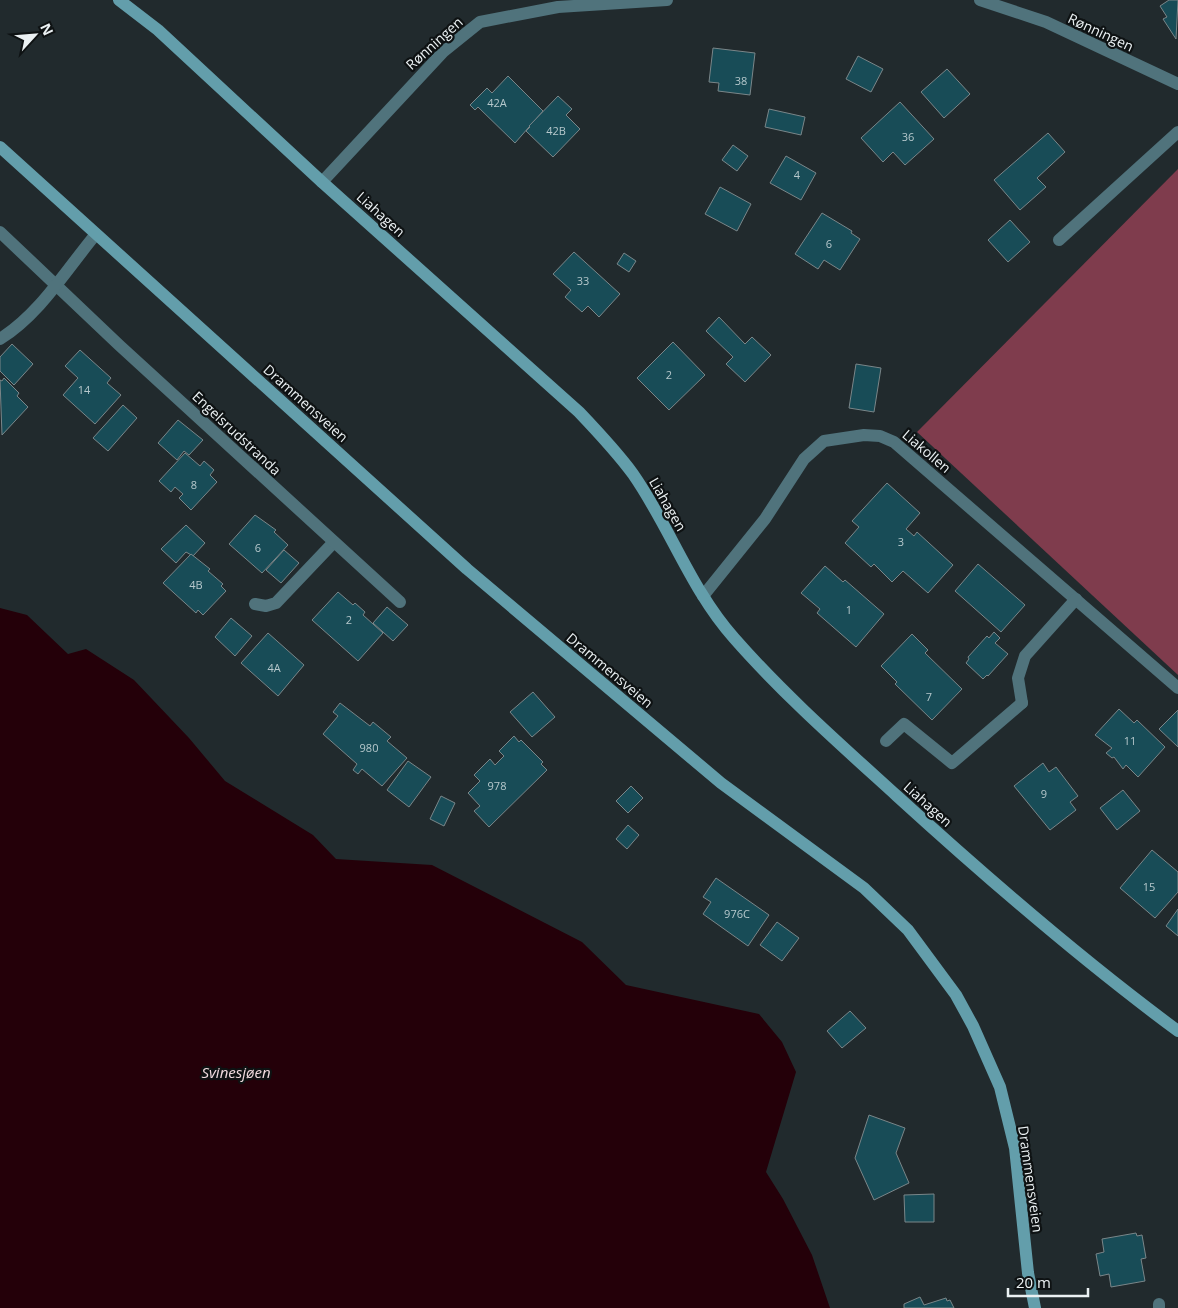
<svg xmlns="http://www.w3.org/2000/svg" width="1178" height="1308" font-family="'Open Sans',sans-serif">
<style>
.forest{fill:#7f3c4d}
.water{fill:#240009}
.building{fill:#184c57;stroke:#7a8689}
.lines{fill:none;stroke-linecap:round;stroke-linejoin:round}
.service{stroke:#50737c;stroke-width:12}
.minor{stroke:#50737c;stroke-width:12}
.secondary{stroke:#639eab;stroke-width:12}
.labels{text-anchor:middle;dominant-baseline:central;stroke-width:4.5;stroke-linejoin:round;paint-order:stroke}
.number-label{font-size:11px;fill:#b6c8cc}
.street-label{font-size:14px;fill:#ebf1f3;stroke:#0e1213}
.water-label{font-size:15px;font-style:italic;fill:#f1dbdf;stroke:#0e1213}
</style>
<rect width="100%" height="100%" fill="#212a2d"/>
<polygon class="forest" points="1178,169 1178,675 917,432"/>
<polygon class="water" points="0,608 27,615 68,654 86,649 134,680 189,738 225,781 313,835 336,859 432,865 582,942 626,985 759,1014 782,1042 796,1072 766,1172 783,1199 812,1255 830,1308 0,1308"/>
<g class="building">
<polygon points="1169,0 1178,0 1176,39 1163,19 1167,17 1160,6"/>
<polygon points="713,48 755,53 750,95 718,91 719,83 709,82"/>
<polygon points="858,56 883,69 871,92 846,79"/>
<polygon points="947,69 970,94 944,118 921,92"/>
<polygon points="508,76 543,111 515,143 478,107 475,110 470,105 487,88 492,93"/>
<polygon points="558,96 572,109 566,115 580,129 553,157 526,131 530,127 529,126"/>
<polygon points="900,102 934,139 905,165 893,152 883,162 861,138"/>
<polygon points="769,109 805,117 801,135 765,127"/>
<polygon points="1048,133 1065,152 1037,178 1046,187 1020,210 994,180"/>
<polygon points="733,145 748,156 737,171 722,160"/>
<polygon points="786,156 816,173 801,200 770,183"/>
<polygon points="720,187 751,204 737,231 705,214"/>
<polygon points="822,213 852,231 851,233 860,239 840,270 824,260 818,269 795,254"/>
<polygon points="1010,220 1030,242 1008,262 988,240"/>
<polygon points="574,252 620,294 599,317 588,306 582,312 565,297 571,290 553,274"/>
<polygon points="624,253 636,261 629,272 617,264"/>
<polygon points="719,317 745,344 752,337 771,355 745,382 726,364 733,357 706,331"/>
<polygon points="673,342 705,375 669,410 637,378"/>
<polygon points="12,344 33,364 14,385 0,371 0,357"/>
<polygon points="80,350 111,378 107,383 121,395 95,424 63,395 78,378 65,366"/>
<polygon points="856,364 881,368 874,412 849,408"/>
<polygon points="4,378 19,393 17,396 28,407 2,435 0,380 2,381"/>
<polygon points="123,405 137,418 108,451 93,438"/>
<polygon points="178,420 203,440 189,455 184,451 177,460 158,443"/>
<polygon points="185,453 200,466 204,461 214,470 210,475 217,482 191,510 179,498 183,494 175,487 171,492 159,481"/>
<polygon points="887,483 920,513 906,529 914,536 917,532 953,565 928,593 903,571 892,582 874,564 871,567 845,543 859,527 852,521"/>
<polygon points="255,515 276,530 274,532 288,545 262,573 229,544"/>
<polygon points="186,525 205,543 193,556 186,552 176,563 161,549"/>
<polygon points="284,550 299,563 281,583 266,570"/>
<polygon points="191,554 210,569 208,571 223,584 221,586 226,591 203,615 198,610 196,613 163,583"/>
<polygon points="978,564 1025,605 1001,632 955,591"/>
<polygon points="825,566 843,582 845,580 884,614 856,647 817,613 820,609 801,593"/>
<polygon points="338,592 353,605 355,603 365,612 363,615 383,633 358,661 312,620"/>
<polygon points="387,607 408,625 393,641 373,623"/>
<polygon points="231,618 252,636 235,656 215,637"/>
<polygon points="994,632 1000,638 995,643 1008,654 988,676 987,675 983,679 966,663 969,659 968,657 987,636 989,638"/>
<polygon points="268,633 304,665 278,696 241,663"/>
<polygon points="912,634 928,650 925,653 962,689 932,720 895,684 897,682 881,666"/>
<polygon points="533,692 555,717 532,737 510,712"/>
<polygon points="340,703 370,726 373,722 391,737 387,741 407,758 382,786 362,769 358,774 353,770 357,764 323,734 338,716 333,712"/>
<polygon points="1119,709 1134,723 1137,720 1165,747 1138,777 1126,765 1123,769 1114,757 1112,758 1106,753 1112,748 1095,735"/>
<polygon points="1178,710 1178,747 1159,729"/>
<polygon points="514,736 519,742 521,740 543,762 541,764 547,770 489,827 474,811 480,806 468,793 480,781 474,775 490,759 495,765 504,756 499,751"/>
<polygon points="408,761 431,777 409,807 387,790"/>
<polygon points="1043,763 1049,772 1056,767 1078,796 1070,802 1076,810 1050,830 1014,786"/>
<polygon points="631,786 643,798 628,813 616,801"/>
<polygon points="1123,790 1140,811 1117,830 1100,808"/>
<polygon points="441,796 455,803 444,826 430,819"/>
<polygon points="628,825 639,835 627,849 616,839"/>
<polygon points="1152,850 1178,872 1178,892 1155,918 1120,888"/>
<polygon points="716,878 769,915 748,946 703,914 711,902 703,897"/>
<polygon points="1178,909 1178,936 1166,926"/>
<polygon points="777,922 799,938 782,961 760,945"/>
<polygon points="850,1011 866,1028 842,1048 827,1031"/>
<polygon points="869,1115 905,1128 896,1153 909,1183 874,1200 855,1158"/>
<polygon points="934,1194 934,1222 905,1222 904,1195"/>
<polygon points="1136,1233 1137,1236 1142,1235 1146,1258 1141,1259 1145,1281 1111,1287 1109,1274 1100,1276 1096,1254 1104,1252 1102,1239"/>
<polygon points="920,1297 924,1305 946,1298 947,1301 950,1300 954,1308 904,1308 904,1304"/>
</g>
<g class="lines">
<g class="service">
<polyline points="1059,240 1178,132"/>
<polyline points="255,604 266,606 276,603 334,542"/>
<polyline points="886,741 904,724 952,763 1022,703"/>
<polyline points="1159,1308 1159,1304"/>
</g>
<g class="minor">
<polyline points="980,0 1046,22 1178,84"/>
<polyline points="322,182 444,51 480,22 558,7 667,0"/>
<polyline points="0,232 119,345 400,602"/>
<path d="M0,339C40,314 66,270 96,234"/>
<polyline points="703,596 765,519 804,459 824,441 864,435 880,436 894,442 1178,688"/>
<polyline points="1022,703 1018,678 1025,656 1076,599"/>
</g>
<g class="secondary">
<path d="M119,0L158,30L322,182L579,412C598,432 617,452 633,474C670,527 691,590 734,638C784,695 841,745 897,796C987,878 1079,958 1178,1031"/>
<polyline points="0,147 467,569 721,783 864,888 908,930 956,995 973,1026 1000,1087 1015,1148 1028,1273 1035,1308"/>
</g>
</g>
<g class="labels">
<g class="number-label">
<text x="741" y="80">38</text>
<text x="497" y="102">42A</text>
<text x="556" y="130">42B</text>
<text x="908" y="136">36</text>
<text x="797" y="174">4</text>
<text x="829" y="243">6</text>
<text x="583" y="280">33</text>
<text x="669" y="374">2</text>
<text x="84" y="389">14</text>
<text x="194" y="484">8</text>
<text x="901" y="541">3</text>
<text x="258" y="547">6</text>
<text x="196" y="584">4B</text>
<text x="849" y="609">1</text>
<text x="349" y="619">2</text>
<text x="274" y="667">4A</text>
<text x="929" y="696">7</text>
<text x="1130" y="740">11</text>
<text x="369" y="747">980</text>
<text x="497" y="785">978</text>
<text x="1044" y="793">9</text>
<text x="1149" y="886">15</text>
<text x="737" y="913">976C</text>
</g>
<g class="street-label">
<text transform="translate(1101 32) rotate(25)">Rønningen</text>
<text transform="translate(434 43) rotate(-42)">Rønningen</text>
<text transform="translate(381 214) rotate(42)">Liahagen</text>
<text transform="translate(306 403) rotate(42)">Drammensveien</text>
<text transform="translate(237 433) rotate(43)">Engelsrudstranda</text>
<text transform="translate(927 451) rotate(40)">Liakollen</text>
<text transform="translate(668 504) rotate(60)">Liahagen</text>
<text transform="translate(610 670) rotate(40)">Drammensveien</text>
<text transform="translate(928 804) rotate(42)">Liahagen</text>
<text transform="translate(1031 1179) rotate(82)">Drammensveien</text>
</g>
<g class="water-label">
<text x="236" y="1072">Svinesjøen</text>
</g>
</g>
<g transform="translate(35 35) rotate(64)" stroke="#0e1213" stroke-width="4" paint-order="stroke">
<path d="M0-4L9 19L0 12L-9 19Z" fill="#ebf1f3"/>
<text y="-8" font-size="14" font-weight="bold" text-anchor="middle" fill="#ebf1f3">N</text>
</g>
<path d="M1008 1288v8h80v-8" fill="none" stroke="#ebf1f3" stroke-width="2.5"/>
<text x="1016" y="1288" font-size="15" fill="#ebf1f3" stroke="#0e1213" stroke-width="4" paint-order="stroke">20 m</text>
</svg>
